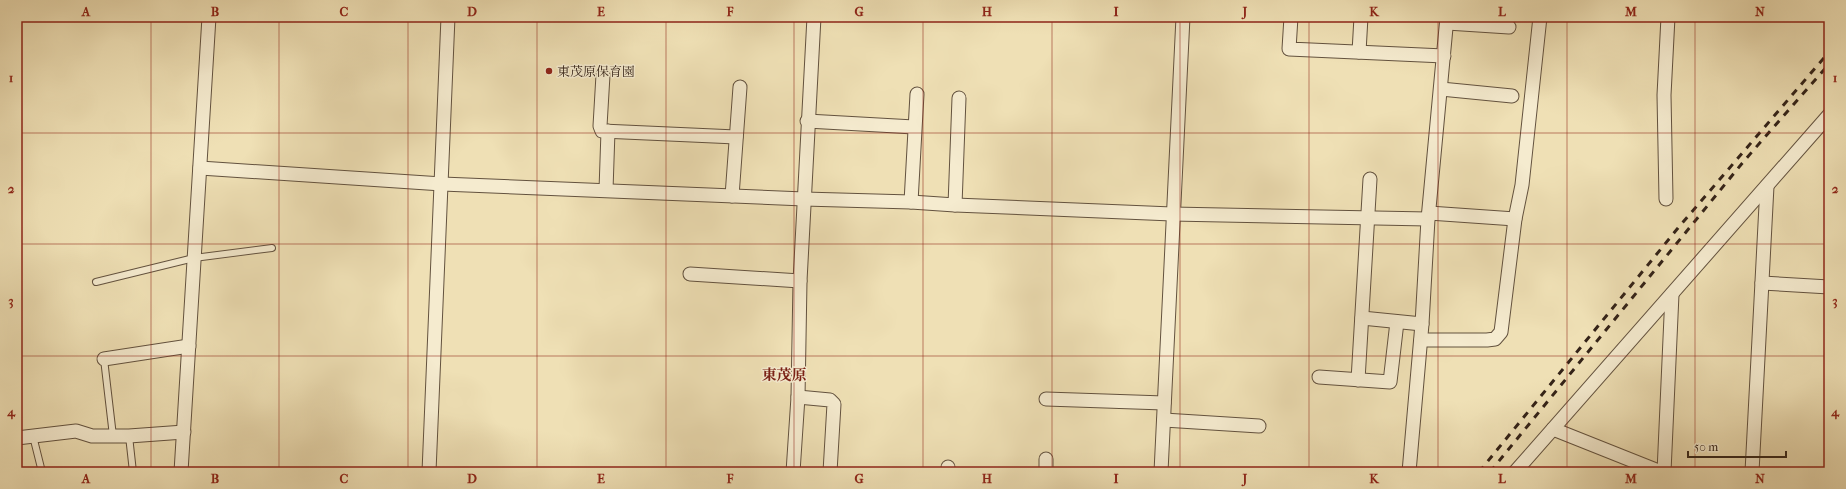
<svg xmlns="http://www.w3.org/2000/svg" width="1846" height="489" font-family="'IM FELL French Canon','Noto Serif JP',serif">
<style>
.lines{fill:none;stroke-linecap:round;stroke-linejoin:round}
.service-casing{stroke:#63523f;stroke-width:8}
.minor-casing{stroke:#63523f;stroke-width:15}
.service{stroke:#f5ebcf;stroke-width:6}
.minor{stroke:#f5ebcf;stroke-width:13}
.rail{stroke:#342318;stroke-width:3;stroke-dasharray:7 7;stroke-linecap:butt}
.grid{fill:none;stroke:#8f2418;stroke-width:1;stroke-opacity:0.55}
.poi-dot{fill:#8f2418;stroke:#f5ebcf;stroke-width:1.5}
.labels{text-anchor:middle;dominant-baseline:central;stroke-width:3;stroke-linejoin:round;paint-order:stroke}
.poi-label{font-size:13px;fill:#342318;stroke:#f5ebcf;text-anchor:start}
.quarter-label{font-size:15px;font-weight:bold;fill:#7a1f14;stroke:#f5ebcf}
.neatline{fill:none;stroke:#8f2418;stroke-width:1.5}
.grid-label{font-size:13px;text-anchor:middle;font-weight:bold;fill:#8f2418}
</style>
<rect width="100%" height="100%" fill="#efe0b5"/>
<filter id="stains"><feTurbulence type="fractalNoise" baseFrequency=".005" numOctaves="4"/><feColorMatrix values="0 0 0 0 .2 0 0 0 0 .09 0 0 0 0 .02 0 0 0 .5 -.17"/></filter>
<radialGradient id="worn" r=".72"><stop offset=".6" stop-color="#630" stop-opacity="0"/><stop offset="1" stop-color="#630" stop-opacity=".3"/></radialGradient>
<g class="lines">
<g class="service-casing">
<g id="service">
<polyline points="96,282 194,258 272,248"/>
<polyline points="104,359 113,436"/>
<polyline points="33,436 42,472"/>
<polyline points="129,436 133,472"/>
</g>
</g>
<g class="minor-casing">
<g id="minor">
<polyline points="1291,17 1289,49 1444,56"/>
<polyline points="1447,23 1509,27"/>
<polyline points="1359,52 1361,17"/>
<polyline points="603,75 600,126 602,131 736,137"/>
<polyline points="1441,89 1512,96"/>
<polyline points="807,121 914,127"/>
<polyline points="200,168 442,184 804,199 911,202 955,205 1172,214 1428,219"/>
<polyline points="606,190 608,131"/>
<polyline points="732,196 740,87"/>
<polyline points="1666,199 1664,95 1668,17"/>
<polyline points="911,202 917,94"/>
<polyline points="955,205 959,98"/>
<polyline points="1429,213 1515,219"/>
<polyline points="690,274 800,281"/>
<polyline points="1762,283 1829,287"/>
<polyline points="1362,318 1422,324"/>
<polyline points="1421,340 1487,340 1495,339 1501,332 1515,219 1522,185 1540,17"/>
<polyline points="104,359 189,346"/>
<polyline points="1319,377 1390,382 1397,322"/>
<polyline points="1358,380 1370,179"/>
<polyline points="798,397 830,400 834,404 830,472"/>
<polyline points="1046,399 1164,403"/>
<polyline points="1164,420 1259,426"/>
<polyline points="1553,429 1661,472"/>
<polyline points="17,438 76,431 92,436 129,436 184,432"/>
<polyline points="181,472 209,17"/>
<polyline points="429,472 448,17"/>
<polyline points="793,472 798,397 800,281 814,17"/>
<polyline points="948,472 948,467"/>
<polyline points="1046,472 1046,459"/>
<polyline points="1161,472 1183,17"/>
<polyline points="1409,472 1422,324 1428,219 1447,17"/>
<polyline points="1515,472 1829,115"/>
<polyline points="1664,472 1672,294"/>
<polyline points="1752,472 1767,186"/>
</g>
</g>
<use href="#service" class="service"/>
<use href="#minor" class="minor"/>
<g class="rail">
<polyline points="1479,472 1678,228 1829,52"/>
<polyline points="1490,472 1744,161 1829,64"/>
</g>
</g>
<path class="grid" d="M151,17V472M279,17V472M408,17V472M537,17V472M666,17V472M794,17V472M923,17V472M1052,17V472M1180,17V472M1309,17V472M1438,17V472M1567,17V472M1695,17V472M17,133H1829M17,244H1829M17,356H1829"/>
<circle class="poi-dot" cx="549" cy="71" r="4"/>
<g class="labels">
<g class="poi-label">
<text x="557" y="71">東茂原保育園</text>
</g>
<g class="quarter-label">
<text x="784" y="375">東茂原</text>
</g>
</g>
<rect width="1846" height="489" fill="none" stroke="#efe0b5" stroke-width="44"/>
<path d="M1688 451v6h98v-6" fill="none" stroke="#342318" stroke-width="2"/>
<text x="1694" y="451" font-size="12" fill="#342318" stroke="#f5ebcf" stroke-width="3" paint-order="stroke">50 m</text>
<rect x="22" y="22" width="1802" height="445" class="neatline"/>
<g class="grid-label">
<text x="86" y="16">A</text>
<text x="215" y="16">B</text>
<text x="344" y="16">C</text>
<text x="472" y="16">D</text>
<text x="601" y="16">E</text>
<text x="730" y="16">F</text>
<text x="859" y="16">G</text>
<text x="987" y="16">H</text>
<text x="1116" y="16">I</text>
<text x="1245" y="16">J</text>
<text x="1374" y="16">K</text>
<text x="1502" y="16">L</text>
<text x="1631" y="16">M</text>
<text x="1760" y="16">N</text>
<text x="11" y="82">1</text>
<text x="1835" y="82">1</text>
<text x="11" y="193">2</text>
<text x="1835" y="193">2</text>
<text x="11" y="305">3</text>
<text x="1835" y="305">3</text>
<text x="11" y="416">4</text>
<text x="1835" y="416">4</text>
<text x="86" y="483">A</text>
<text x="215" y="483">B</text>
<text x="344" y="483">C</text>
<text x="472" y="483">D</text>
<text x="601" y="483">E</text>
<text x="730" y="483">F</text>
<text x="859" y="483">G</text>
<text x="987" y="483">H</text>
<text x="1116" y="483">I</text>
<text x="1245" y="483">J</text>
<text x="1374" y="483">K</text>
<text x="1502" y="483">L</text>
<text x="1631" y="483">M</text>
<text x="1760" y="483">N</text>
</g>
<rect width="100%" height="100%" filter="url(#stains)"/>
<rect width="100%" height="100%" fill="url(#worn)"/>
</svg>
